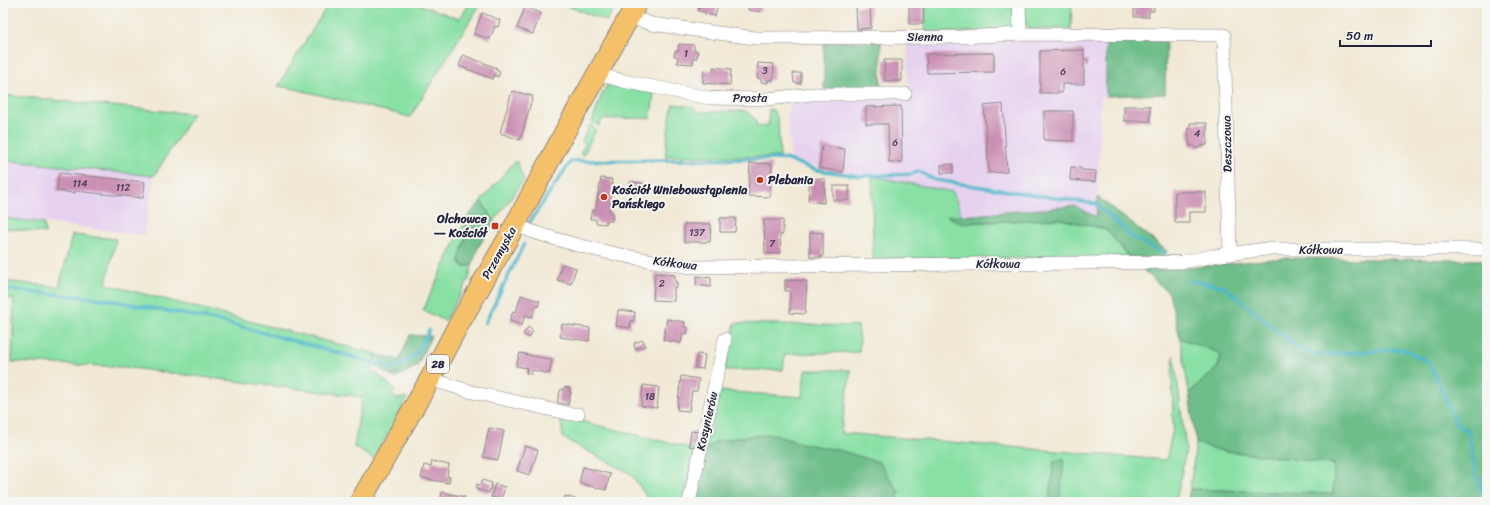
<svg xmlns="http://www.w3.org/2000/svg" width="1490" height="505" font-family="Sriracha,sans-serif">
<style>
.built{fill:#e6d2f0}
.green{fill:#88e0a4;stroke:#558170}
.forest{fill:#6ebe8a;stroke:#487062}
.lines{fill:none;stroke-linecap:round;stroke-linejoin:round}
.stream{stroke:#4eb7cc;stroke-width:3.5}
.building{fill:#cb8fb3}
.minor-casing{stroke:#8a8688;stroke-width:14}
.primary-casing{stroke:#8a8688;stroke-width:22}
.minor{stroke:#fff;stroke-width:13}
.primary{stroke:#f4c16a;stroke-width:20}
.poi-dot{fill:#c8321e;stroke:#f6f6f2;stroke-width:1.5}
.labels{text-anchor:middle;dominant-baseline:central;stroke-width:4;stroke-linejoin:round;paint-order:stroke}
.number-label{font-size:10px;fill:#4c3d59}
.shield{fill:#f6f6f2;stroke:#626272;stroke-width:1}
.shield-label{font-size:11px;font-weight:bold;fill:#22223b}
.street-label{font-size:12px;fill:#22223b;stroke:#f6f6f2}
.poi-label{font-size:12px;font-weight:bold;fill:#22223b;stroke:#f6f6f2;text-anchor:start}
</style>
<rect width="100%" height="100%" fill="#f6f6f2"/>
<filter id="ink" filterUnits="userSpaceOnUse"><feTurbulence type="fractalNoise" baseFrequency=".025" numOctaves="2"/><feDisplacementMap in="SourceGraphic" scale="8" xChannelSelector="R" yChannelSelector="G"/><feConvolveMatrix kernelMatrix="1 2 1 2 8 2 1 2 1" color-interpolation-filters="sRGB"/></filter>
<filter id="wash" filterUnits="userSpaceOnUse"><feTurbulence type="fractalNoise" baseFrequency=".012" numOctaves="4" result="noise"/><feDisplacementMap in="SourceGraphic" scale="16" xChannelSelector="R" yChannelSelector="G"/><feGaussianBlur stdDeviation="0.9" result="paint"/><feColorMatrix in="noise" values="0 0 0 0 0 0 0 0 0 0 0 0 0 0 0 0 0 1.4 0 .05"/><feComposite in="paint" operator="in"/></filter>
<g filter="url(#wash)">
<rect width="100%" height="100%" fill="#f1e9d5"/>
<g class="built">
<polygon points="907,41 1106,41 1106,96 1101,97 1097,217 1075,206 962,216 953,192 791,161 788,113 791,101 908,98"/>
<polygon points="3,160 154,176 144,235 3,218"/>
</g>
<g class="green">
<polygon points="329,3 415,3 459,19 470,3 481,3 410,117 299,90 278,86"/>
<polygon points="559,3 617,3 607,21"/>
<polygon points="926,3 1013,3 1014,31 925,33"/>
<polygon points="1024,3 1072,3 1071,29 1029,29 1024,21"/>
<polygon points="608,83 654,93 651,118 602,119 599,126 592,122 601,96"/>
<polygon points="3,95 193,114 154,176 3,160"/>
<polygon points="673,104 694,107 697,112 746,111 755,119 757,127 768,126 769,109 773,110 778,119 780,157 665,156 670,118"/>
<polygon points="590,125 596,130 583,156 580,154 585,144 582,141"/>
<polygon points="515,161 517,162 524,180 494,221 481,201"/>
<polygon points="872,176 953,192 962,216 948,217 961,223 1060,219 1106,229 1129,257 873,259"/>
<polygon points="3,218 44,223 45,233 3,228"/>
<polygon points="466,219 466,236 459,260 463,267 472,265 469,279 445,321 423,310"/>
<polygon points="72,235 116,239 106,284 376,354 372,370 395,389 392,396 398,399 406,397 407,399 374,459 354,447 362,397 123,367 12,362 14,299 3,298 3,281 59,287"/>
<polygon points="735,323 858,326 860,341 859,352 785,354 783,370 725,370"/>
<polygon points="1180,338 1222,353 1218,367 1189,393"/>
<polygon points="1174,355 1186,450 1176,502 1060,502 1063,459 1054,461 1049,502 896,502 899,491 800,443 772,434 741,437 715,442 705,450 720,391 802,397 805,370 851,370 841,433 1166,460 1173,429 1172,371"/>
<polygon points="560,416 695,449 683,502 655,502 648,499 631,474 563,438"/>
<polygon points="1196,443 1218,450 1334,464 1333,494 1190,489"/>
</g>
<g class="forest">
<polygon points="1106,41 1166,41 1165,94 1106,96"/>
<polygon points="824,42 881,42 881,88 824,89"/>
<polygon points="1098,197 1167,251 1164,258 1129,257 1106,229 1060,219 961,223 947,216 962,216 1075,206 1096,217"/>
<polygon points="481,201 494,221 478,248 472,265 463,267 459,260 466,236 466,219"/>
<polygon points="1283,258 1487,260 1487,502 1187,502 1190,489 1333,494 1334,464 1218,450 1196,443 1189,393 1218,367 1221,354 1180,338 1169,293 1143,270 1196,267"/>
<polygon points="410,335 431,336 417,366 395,378 373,365 376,354 399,360"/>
<polygon points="772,434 800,443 838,450 879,462 899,492 896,502 694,502 705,450 715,442 741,437"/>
<polygon points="1064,459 1060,502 1049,502 1054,461"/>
</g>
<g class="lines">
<g class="stream">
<polyline points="529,223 571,161 785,159 817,170 859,176 912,174 918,171 935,180 1096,204 1132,237 1163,253"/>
<polyline points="1191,281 1223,286 1301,350 1320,355 1403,349 1429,362 1456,423 1469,432 1475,472 1486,502"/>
<path d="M3,289L104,299L220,321L394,368C415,358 420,352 429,330"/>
<polyline points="485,323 524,244"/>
</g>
</g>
<g id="blocks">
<g class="building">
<polygon points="700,3 715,3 718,5 715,16 705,14 705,12 698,11"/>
<polygon points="749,3 762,3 760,12 748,10"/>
<polygon points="909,3 924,3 923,24 909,24"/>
<polygon points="1134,3 1154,3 1154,11 1149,11 1149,17 1134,17"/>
<polygon points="870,6 871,28 857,29 856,7"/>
<polygon points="525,7 541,13 533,34 517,28"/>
<polygon points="482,13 500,20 498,27 495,26 490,39 474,34"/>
<polygon points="679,44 694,45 694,51 698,51 697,58 693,58 693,64 677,63 678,57 674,56 675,51 678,51"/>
<polygon points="1084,50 1084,60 1088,60 1088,63 1084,63 1084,84 1062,84 1062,93 1040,93 1040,51"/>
<polygon points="994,53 994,72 927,73 926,54"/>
<polygon points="463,55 497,68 496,70 500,72 498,77 494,75 493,79 459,66"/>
<polygon points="884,60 902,60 902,81 885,81"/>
<polygon points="758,63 774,64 773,80 768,80 768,83 761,82 761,79 757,78"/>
<polygon points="713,67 731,69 730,85 703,83 704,70 713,71"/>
<polygon points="793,73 801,73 801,83 794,83"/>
<polygon points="512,91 533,96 520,140 500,133"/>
<polygon points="1003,104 1007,172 989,173 984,106"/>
<polygon points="901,106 902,162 889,162 888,124 866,124 866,107"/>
<rect x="1124" y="106" width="26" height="15"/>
<polygon points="1044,111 1073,111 1073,141 1044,140"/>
<polygon points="1190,123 1207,123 1207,145 1201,146 1199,148 1196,148 1194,146 1190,146 1188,129 1190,129"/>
<polygon points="822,146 845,149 843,172 819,168"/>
<polygon points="750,163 772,164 770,197 748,196"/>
<polygon points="953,164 953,173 941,173 941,165"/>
<polygon points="1071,167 1081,168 1081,170 1096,171 1095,182 1070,180"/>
<polygon points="59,173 145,182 143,198 75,191 75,193 57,191"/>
<polygon points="601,178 612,179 611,184 613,184 609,212 613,213 612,221 606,221 606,224 596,223 596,219 590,219 592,210 595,211"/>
<polygon points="810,178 825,179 824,203 808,201"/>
<polygon points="630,182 642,183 642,187 629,185"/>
<rect x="833" y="186" width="16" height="14"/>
<polygon points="1175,192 1206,192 1206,212 1189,212 1189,223 1175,223"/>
<polygon points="720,218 736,218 735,232 720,232"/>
<polygon points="764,220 783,220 783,234 780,235 781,253 765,254"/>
<polygon points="684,224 711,224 710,242 684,242"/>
<polygon points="810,232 823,233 823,257 810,257"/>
<polygon points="562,264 576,268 571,284 557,280"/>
<polygon points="655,273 675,275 675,282 677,282 677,288 674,287 674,301 653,300"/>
<polygon points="697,276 711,278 711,287 696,285"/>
<polygon points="785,280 807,281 805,314 790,313 790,291 785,291"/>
<polygon points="521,295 540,301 538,307 536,306 532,317 525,315 522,325 510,321 513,311 516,312"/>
<polygon points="618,310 635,312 634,321 631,320 630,328 616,326"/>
<polygon points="667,319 685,322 684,327 688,327 687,334 683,333 681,343 663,340"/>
<polygon points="562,324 590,328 589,341 560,337"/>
<polygon points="528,327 533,331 529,338 523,334"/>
<polygon points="643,340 645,346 635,349 634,343"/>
<polygon points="520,353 552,360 549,374 532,370 531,374 526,373 527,368 516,366"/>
<polygon points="697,354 705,355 703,369 695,368"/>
<polygon points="681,376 699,379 697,391 692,391 689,411 677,410"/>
<polygon points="643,385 659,387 657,408 641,406"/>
<polygon points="564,387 570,388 569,392 571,392 568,405 557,402 561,389 563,390"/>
<polygon points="489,428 504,431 498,460 483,457"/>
<polygon points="691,431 698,432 696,447 689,446"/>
<polygon points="525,446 538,450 530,475 517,471"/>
<polygon points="432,461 449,465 447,476 450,477 449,483 421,478 424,465 431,467"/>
<polygon points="583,467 610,474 606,490 579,483"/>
<polygon points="482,480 492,483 489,493 476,489 477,484 480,485"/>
<polygon points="495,484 505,487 501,500 491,497"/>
<polygon points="442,492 465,497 464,502 440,502"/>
<polygon points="565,496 578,500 578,502 564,502"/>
</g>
</g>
</g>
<g filter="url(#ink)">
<use href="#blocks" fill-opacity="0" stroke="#8a8688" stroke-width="1"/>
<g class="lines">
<g class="minor-casing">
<g id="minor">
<polyline points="1019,3 1020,34"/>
<polyline points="629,17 652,24 755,38 960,37 1020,34 1224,35 1230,254"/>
<polyline points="598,74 623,81 709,98 767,99 812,94 905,94"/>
<path d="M514,225C572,247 630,258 691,267L1182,262L1213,256L1266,249H1487"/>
<polyline points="430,379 472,392 571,414 578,414"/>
<polyline points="689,502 725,339"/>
</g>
</g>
<g class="primary-casing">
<polyline id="primary" points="360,502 430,379 455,331 507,240 568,126 637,3"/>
</g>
<use href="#minor" class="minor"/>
<use href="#primary" class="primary"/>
</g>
</g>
<g class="poi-dot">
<circle cx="760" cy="180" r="4"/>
<circle cx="604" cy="197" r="4"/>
<rect x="491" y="222" width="8" height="8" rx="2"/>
</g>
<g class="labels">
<g class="number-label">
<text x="686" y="54">1</text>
<text x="765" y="71">3</text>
<text x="1063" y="72">6</text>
<text x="1197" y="134">4</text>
<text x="895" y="143">6</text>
<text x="80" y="184">114</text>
<text x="123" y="188">112</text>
<text x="697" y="233">137</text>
<text x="772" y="244">7</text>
<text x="662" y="284">2</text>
<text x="650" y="397">18</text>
</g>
<rect class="shield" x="427" y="355" width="22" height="18" rx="3"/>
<g class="shield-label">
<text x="438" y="364">28</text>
</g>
<g class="street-label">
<text x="925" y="37">Sienna</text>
<text x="750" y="98">Prosta</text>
<text transform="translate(1227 144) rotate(-91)">Deszczowa</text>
<text x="1321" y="250">Kółkowa</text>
<text transform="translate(499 253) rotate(-61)">Przemyska</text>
<text transform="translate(675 263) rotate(7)">Kółkowa</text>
<text x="998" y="264">Kółkowa</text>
<text transform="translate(707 421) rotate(-77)">Kosynierów</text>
</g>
<g class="poi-label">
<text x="768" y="180">Plebania</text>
<text x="612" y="190">Kościół Wniebowstąpienia<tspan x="612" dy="14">Pańskiego</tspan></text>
<text x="487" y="219" text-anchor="end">Olchowce<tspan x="487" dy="14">— Kościół</tspan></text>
</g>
</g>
<rect width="1490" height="505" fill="none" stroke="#f6f6f2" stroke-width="16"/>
<path d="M1340 40v6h91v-6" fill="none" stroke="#22223b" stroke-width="2"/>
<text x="1346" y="40" font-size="12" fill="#22223b" stroke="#f6f6f2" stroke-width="3" paint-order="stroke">50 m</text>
</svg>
